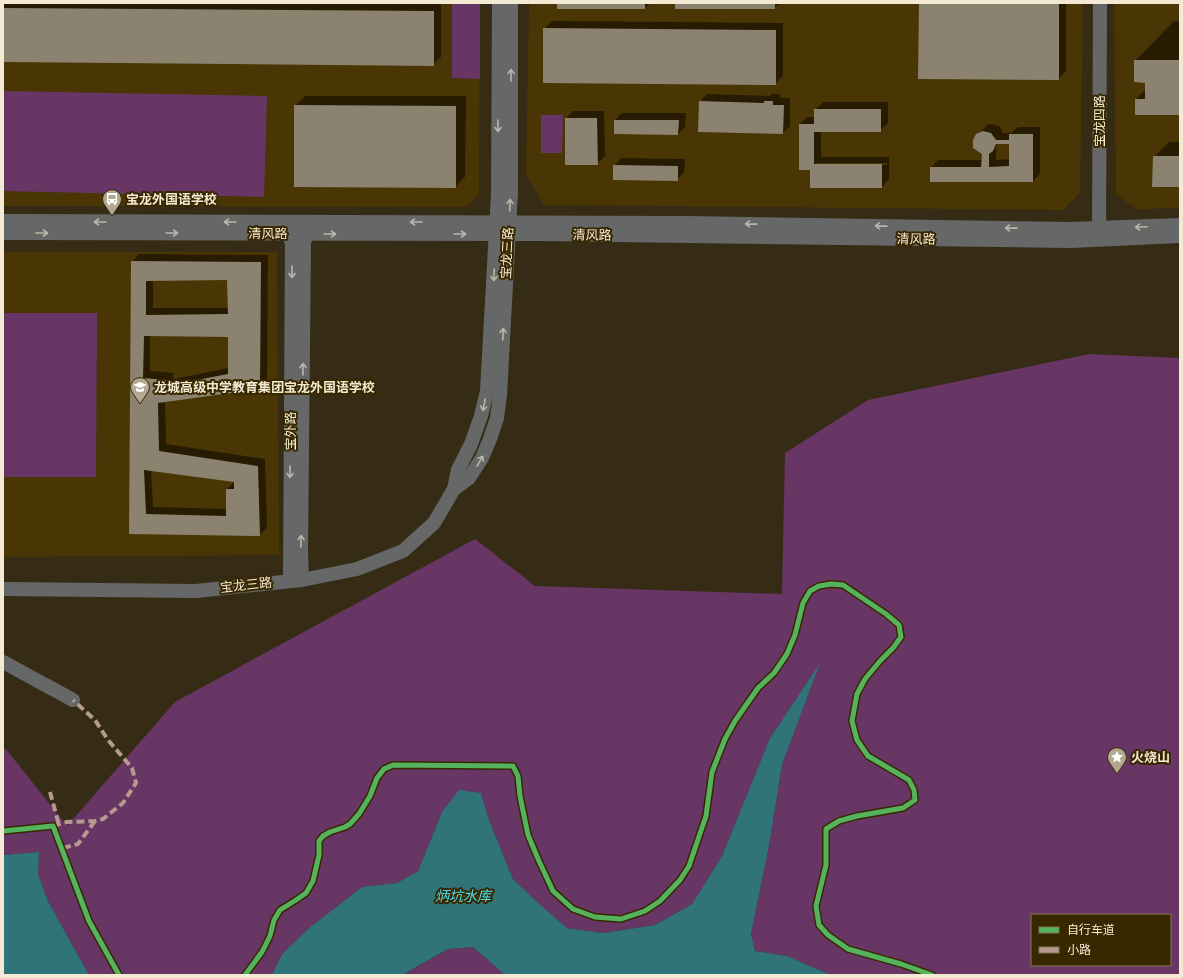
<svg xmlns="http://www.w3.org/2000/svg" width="1183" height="978" font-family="'PT Sans','Noto Sans SC',sans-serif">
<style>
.built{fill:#493604}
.green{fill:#683665;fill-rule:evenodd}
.water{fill:#307379}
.shadow{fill:#0007;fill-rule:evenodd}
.building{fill:#8b8370;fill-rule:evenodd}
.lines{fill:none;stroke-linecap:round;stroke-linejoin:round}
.minor{stroke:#666868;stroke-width:14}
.quiet{stroke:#b69a8f;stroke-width:4;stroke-dasharray:8 4;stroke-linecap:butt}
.cycleway-casing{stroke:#382800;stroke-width:8}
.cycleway{stroke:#56b35d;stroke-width:5}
.oneway{stroke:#bbb6a9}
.labels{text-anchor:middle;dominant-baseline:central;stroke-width:4;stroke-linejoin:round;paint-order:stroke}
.street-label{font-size:13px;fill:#f4ead4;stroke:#382800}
.poi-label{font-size:13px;font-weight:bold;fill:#f4ead4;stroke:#382800;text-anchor:start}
.water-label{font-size:14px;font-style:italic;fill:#4ee0f0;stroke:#382800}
</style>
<rect width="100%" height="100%" fill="#362c15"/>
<g class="built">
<polygon points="3,3 480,3 479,195 466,207 3,206"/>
<polygon points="529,3 1083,3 1080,193 1063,210 544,205 526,174"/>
<polygon points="1114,3 1180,3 1180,207 1138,210 1116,194"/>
<polygon points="3,252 277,252 279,555 3,557"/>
</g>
<g class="green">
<polygon points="452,3 480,3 480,79 452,78"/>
<polygon points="3,91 267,96 264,197 3,191"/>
<polygon points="541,115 563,115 562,153 541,153"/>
<polygon points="3,313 97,313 96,477 3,477"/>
<path d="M1089,354L1180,358V975H831L787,956L755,951L751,934L769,846L782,765L819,665L770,738L722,856L692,904L655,925L603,933L567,928L537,902L513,879L489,820L481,793L442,812L418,871L397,883L362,887L309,928L282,954L272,975H89L48,901L38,874L39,852L3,855V749H6L67,826L175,702L475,539L535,586L782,594L785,453L868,400ZM1032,915H1170V965H1032Z"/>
<polygon points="473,947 505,975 402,975 448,949"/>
</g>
<g class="water">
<polygon points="820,663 782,765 769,846 751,934 755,951 787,956 831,975 505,975 473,947 448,949 402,975 272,975 282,954 309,928 362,887 397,883 418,871 442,812 459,790 481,793 489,820 513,879 537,902 567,928 603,933 655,925 692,904 722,856 770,738"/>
<polygon points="39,852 38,874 48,901 89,975 3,975 3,855"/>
</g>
<g class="shadow">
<polygon points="3,3 441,4 441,57 433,65 3,61"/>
<polygon points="558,3 650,3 645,8 558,8"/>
<polygon points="676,3 780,3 774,8"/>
<polygon points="920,3 1066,3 1066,71 1058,79"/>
<polygon points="552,21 783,23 783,76 775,84 544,29"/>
<polygon points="1174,21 1180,21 1180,114 1136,99 1146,89 1146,82 1135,61"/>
<polygon points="707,94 770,96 772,94 780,94 780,98 790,98 790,126 783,133 700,102"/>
<polygon points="305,96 466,96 465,177 455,187 295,106"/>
<path d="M823,102H888V123L880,131H821V157H889V179L882,187L811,169L800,124L807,117H815V110ZM817,163H887V165H817Z"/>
<polygon points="573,111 604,111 605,156 597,164 566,119"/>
<polygon points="622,113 686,113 685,127 678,134 615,133 615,120"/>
<path d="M988,124L996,125L1000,127L1003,133H1011L1018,127H1040V174L1033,181L931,167L938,160H983V154L975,138ZM998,143H1010V159L996,160V146Z"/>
<polygon points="1169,142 1180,142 1180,186 1154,157"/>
<polygon points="621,158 685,159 684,172 677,180 614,166"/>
<path d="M139,254L268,255L267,380L260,388L165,401L166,444L265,459L267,528L259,535L130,533L132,262ZM228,279L229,308H153V280ZM150,335L229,337V368L173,379V373L150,371ZM151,470L235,481L227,489V509L153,507Z"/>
</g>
<g class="building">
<rect x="557" y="3" width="88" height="6"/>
<rect x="675" y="3" width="100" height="6"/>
<polygon points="919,3 1059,3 1059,80 918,79"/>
<polygon points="3,8 434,11 434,66 3,62"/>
<polygon points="543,28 776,30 776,85 543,83"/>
<polygon points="1134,60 1180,60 1180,115 1135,115 1135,99 1145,99 1145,83 1134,82"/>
<polygon points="699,101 764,103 764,101 773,101 773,105 784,105 783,134 698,132"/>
<polygon points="294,105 456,106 456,188 294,187"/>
<polygon points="814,109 881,109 881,132 814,132 814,164 882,164 882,188 810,188 810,170 799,170 799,124 814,124"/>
<polygon points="565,118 597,118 598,165 565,165"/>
<polygon points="614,120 679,120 678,135 614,134"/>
<path d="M983,131L991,133L996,140H1009V134H1033V182H930V167H981L982,154L973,148V140L976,134ZM996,144H1009V166L989,167V154L993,151Z"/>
<polygon points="1153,156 1180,156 1180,187 1152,187"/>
<polygon points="613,165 678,166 678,181 613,180"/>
<path d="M131,261L261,262L260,389L158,403L159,451L258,466L260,536L129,534ZM227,280L228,314L146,315V281ZM144,336L228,337V374L166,386V380L143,378ZM144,470L234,482V489H226V516L146,514Z"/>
</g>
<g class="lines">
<g class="minor">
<polyline points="3,221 686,223 1070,229 1180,225"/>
<polyline points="3,233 541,234 1070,241 1180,236"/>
<polyline points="288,233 292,243 290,581"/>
<polyline points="1099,237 1100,3"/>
<polyline points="454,489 469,478 482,458 490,439 497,418 500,395 511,192 511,3"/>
<polyline points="302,580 301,551 304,242 308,233"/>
<polyline points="3,589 196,591 302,580 357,569 403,551 434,523 454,489 458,470 471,444 481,416 487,391 498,194 499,3"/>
<polyline points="3,662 73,700"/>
</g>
<g class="quiet">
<polyline points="50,792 59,825"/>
<polyline points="53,826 67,822 95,821 103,819 123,803 136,783 132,768 108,740 95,720 73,700"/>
<polyline points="63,848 78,844 95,821"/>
</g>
<g class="cycleway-casing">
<g id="cycleway">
<polyline points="3,831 53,826 89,921 119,975"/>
<polyline points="245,975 262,952 270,936 274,920 280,910 296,900 306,893 313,881 319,855 319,841 323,836 330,832 345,827 350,824 359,814 370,796 377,778 384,769 393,765 513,766 518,776 520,796 528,835 539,861 553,891 573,909 595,917 621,919 645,911 660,901 680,880 689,866 706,816 712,772 725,739 735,721 758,688 774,673 787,654 795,635 803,603 810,591 819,586 831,584 843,585 886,614 899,625 901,637 893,648 880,661 865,679 857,694 852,721 857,740 868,756 909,780 914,790 915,800 903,808 857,816 839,821 826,829 826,865 816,906 819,925 828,935 848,949 901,964 932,975"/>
</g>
</g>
<use href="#cycleway" class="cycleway"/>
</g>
<defs><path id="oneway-shaft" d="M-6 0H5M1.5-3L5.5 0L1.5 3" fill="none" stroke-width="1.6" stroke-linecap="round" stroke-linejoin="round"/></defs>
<g class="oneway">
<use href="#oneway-shaft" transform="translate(511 75) rotate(-90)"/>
<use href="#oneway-shaft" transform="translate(498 126) rotate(90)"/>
<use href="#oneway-shaft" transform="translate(510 205) rotate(-87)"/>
<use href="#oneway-shaft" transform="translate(100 222) rotate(-180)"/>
<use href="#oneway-shaft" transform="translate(230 222) rotate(-180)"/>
<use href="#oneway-shaft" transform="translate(416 222) rotate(-180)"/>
<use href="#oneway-shaft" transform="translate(751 224) rotate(-179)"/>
<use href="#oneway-shaft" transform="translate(881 226) rotate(-179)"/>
<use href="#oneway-shaft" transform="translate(1141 227) rotate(177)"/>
<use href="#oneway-shaft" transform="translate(1011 228) rotate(-179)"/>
<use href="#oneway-shaft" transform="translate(42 233)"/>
<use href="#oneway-shaft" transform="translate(172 233)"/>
<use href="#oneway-shaft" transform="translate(330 234)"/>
<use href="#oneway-shaft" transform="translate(460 234)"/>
<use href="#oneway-shaft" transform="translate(292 272) rotate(90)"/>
<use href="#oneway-shaft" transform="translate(494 275) rotate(93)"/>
<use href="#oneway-shaft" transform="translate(503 334) rotate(-87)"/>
<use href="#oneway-shaft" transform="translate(303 369) rotate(-89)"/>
<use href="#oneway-shaft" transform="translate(484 405) rotate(102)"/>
<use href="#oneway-shaft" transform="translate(480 461) rotate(-60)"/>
<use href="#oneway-shaft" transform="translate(290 472) rotate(90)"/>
<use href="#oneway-shaft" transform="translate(301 541) rotate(-89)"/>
</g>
<defs>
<g id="bus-pin" transform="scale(1)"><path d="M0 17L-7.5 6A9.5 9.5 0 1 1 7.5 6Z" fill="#b2a891" stroke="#382800"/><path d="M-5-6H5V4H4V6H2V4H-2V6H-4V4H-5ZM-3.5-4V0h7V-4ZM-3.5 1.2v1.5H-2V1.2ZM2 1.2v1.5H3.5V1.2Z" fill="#fff"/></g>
<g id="school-pin" transform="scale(1)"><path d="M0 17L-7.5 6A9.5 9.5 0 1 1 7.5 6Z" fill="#b2a891" stroke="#382800"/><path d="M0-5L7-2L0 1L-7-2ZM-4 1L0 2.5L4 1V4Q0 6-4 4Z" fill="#fff"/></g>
<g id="sight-pin" transform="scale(1)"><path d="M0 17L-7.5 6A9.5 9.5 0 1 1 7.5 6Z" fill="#b2a891" stroke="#382800"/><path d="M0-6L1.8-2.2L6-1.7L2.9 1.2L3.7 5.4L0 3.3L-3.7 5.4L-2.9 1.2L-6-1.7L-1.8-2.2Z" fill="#fff"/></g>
</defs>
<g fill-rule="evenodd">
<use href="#bus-pin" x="112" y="199"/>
<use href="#school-pin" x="140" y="387"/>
<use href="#sight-pin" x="1117" y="757"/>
</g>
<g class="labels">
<g class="street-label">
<text transform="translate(1099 121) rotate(-90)">宝龙四路</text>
<text x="268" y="233">清风路</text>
<text transform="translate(592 235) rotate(1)">清风路</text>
<text transform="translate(916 239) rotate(1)">清风路</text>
<text transform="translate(507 253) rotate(-87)">宝龙三路</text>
<text transform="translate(290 431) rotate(-90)">宝外路</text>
<text transform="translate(246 585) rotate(-6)">宝龙三路</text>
</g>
<g class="poi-label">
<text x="126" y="199">宝龙外国语学校</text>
<text x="154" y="387">龙城高级中学教育集团宝龙外国语学校</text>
<text x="1131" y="757">火烧山</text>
</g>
<g class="water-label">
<text x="463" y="896">炳坑水库</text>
</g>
</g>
<rect width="1183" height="978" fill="none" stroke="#f4ead4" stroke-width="8"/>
<rect x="1031" y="914" width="140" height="52" fill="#382800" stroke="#837655"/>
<rect x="1039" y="927" width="20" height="6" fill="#56b35d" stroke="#837655"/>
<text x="1067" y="934" font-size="12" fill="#f4ead4">自行车道</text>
<rect x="1039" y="947" width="20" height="6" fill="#b69a8f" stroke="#837655"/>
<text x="1067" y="954" font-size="12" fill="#f4ead4">小路</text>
</svg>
